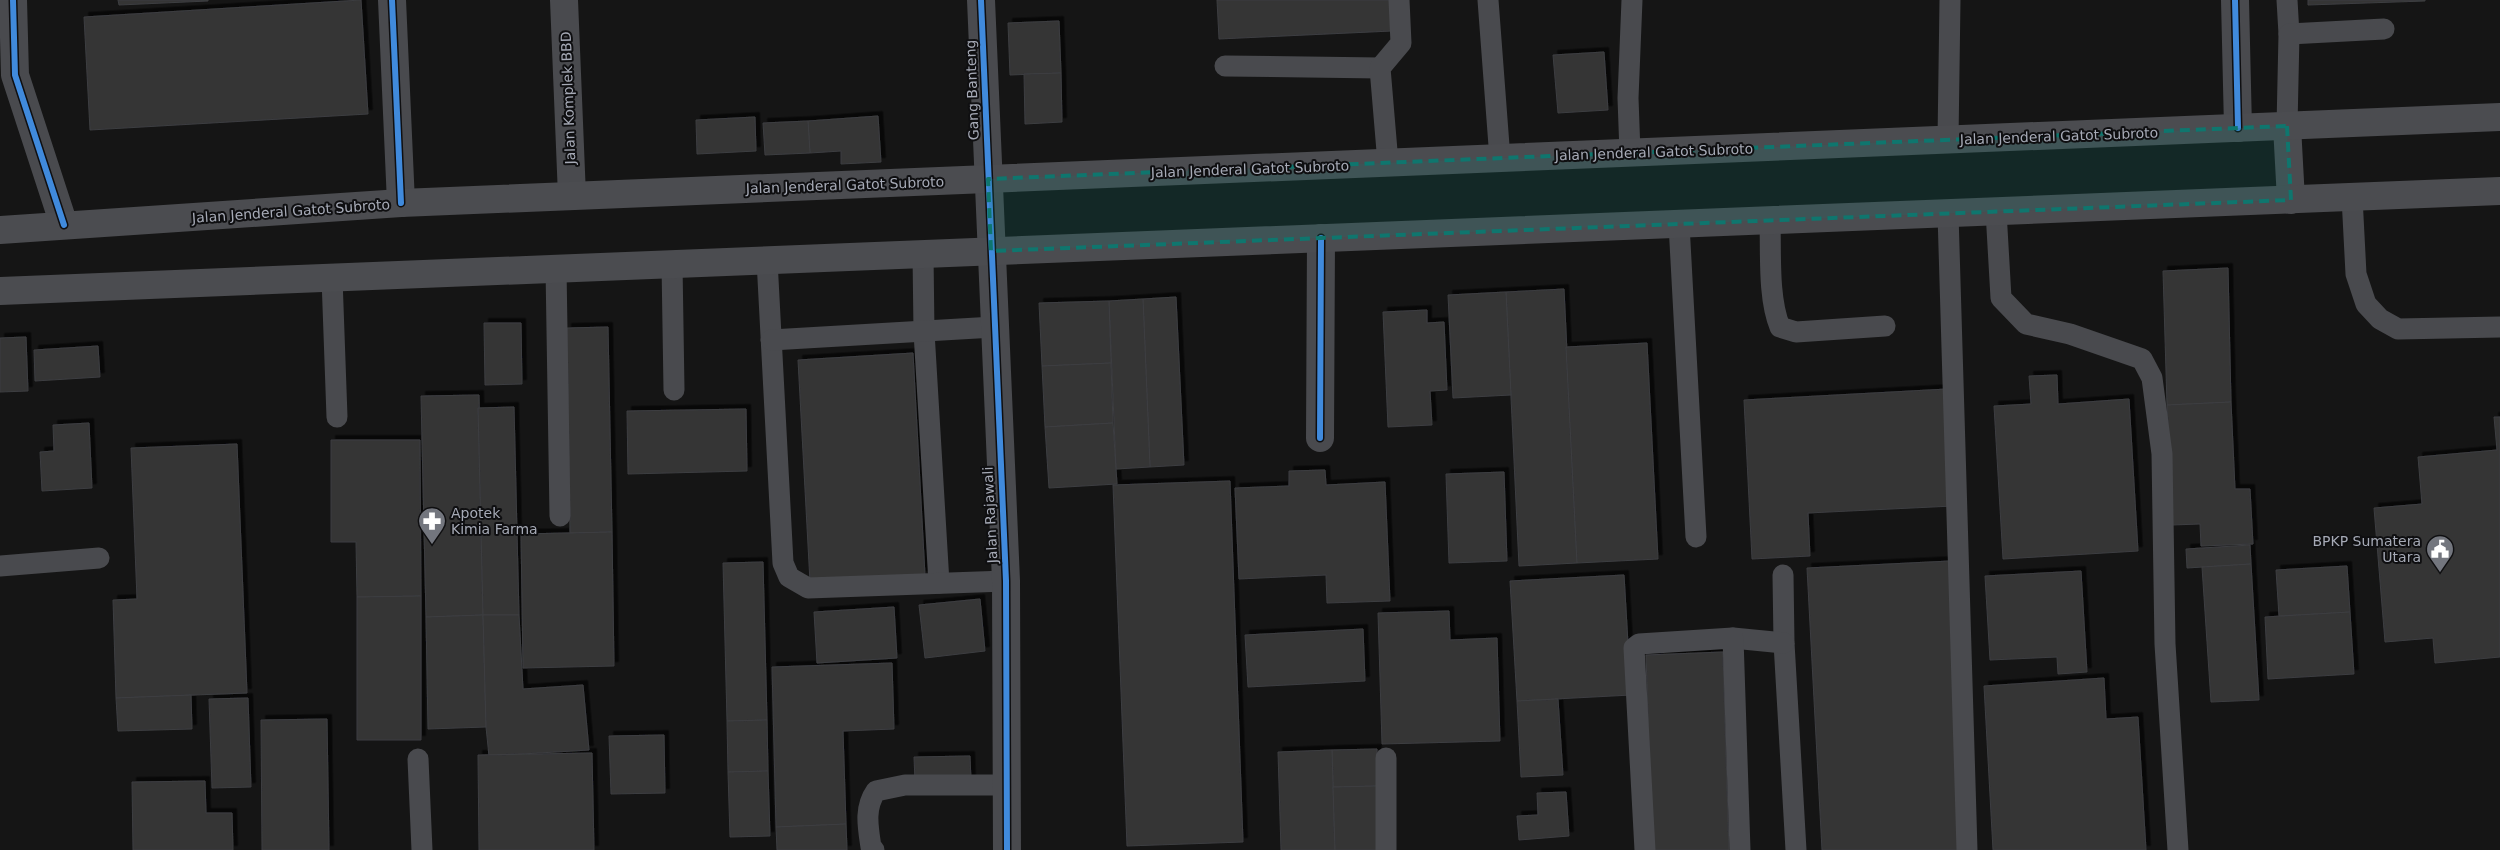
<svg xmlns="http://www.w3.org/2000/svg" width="2500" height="850" font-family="'DejaVu Sans',sans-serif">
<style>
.building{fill:#343436;stroke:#3d3e41;filter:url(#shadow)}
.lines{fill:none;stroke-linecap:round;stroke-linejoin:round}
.service{stroke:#494a4e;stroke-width:21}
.minor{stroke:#494a4e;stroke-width:28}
.primary{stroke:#4b4c50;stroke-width:28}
.cycleway-casing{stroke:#0f0f11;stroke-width:9}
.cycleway{stroke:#408adc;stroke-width:6}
.marked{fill:#0f766e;fill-opacity:0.2;stroke:#0f766e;stroke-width:4;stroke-dasharray:10 6;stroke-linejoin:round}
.labels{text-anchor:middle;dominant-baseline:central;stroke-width:4;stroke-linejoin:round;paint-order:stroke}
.street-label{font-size:14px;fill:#a6aab6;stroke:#0f0f11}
.poi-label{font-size:14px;fill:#a6aab6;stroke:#0f0f11;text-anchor:start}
</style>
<defs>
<filter id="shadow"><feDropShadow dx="4.5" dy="-4.5" stdDeviation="0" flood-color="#0009"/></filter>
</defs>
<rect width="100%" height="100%" fill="#151515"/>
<g class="building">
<polygon points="118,0 208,0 208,1 119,5"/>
<polygon points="361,0 368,114 90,130 84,17"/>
<polygon points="1217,0 1390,0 1392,31 1219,39"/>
<polygon points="2308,0 2425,0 2425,1 2308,5"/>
<polygon points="1059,21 1061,73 1010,75 1008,23"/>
<polygon points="1604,52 1608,110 1558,113 1553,55"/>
<polygon points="1061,73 1062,122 1025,124 1024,74"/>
<polygon points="878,116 881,162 841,164 841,151 810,153 808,121"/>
<polygon points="755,117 756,151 697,154 696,120"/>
<polygon points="808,121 810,153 765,155 763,123"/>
<polygon points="2228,268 2231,402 2167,405 2163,271"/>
<polygon points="1564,289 1577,563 1519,566 1506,292"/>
<polygon points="1506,292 1511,395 1453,398 1448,295"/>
<polygon points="1176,297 1184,465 1150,467 1143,299"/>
<polygon points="1143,299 1150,467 1116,469 1109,301"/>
<polygon points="1109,301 1111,363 1042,366 1039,303"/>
<polygon points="1427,310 1427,323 1444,322 1447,390 1430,391 1432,425 1388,427 1383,312"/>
<polygon points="484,323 521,323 522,384 485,385"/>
<polygon points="608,327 612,532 570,533 567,328"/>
<polygon points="26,337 28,391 0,392 0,338"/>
<polygon points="1647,343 1658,559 1577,563 1566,347"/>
<polygon points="98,346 100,377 35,381 34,350"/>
<polygon points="913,353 925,575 810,582 798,360"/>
<polygon points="1111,363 1113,423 1045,427 1042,366"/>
<polygon points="2057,375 2058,404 2129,399 2138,551 2003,559 1994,406 2031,404 2029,376"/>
<polygon points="1947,389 1953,506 1808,513 1810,556 1752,559 1744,400"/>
<polygon points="479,395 483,615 426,617 421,396"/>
<polygon points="2231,402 2235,489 2250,489 2253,544 2201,546 2200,524 2172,525 2167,405"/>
<polygon points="514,407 519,615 483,615 478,408"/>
<polygon points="746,409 747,471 628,474 627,411"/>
<polygon points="2494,417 2500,417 2500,657 2435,663 2433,638 2385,642 2374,508 2422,504 2418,457 2497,450"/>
<polygon points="89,423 92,488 42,491 40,452 54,451 53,425"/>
<polygon points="1113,423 1117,484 1049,488 1045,427"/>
<polygon points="331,440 420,440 421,596 357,597 356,542 331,542"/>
<polygon points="237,444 247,693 116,698 113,600 137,599 131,448"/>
<polygon points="1325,470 1326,485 1385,482 1390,601 1327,603 1326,575 1239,579 1235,488 1289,486 1289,471"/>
<polygon points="1504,472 1507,561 1449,563 1446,474"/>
<polygon points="1230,481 1243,842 1127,846 1113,485"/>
<polygon points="612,532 614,666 523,668 521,534"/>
<polygon points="2250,545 2251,564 2187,568 2186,549"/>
<polygon points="1950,561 1965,850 1822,850 1807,568"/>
<polygon points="763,562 767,720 727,721 723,563"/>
<polygon points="2251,564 2259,700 2211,702 2202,567"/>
<polygon points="2347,566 2350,612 2279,616 2276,570"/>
<polygon points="2081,571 2087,672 2058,674 2057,657 1990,660 1985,576"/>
<polygon points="1624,575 1631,695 1517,701 1510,581"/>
<polygon points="421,596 421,740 357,740 357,597"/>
<polygon points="980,599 985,651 925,658 919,605"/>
<polygon points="894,607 897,658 817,663 814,612"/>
<polygon points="1449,611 1450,640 1497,638 1500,741 1382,744 1378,613"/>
<polygon points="2350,612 2354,674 2268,679 2265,617"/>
<polygon points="483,615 486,727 428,729 426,617"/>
<polygon points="483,615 519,615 523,689 583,685 589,750 489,756 486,727"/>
<polygon points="1363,629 1365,681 1248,687 1245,635"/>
<polygon points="1723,652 1729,850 1652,850 1646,655"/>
<polygon points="892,663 894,729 843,731 846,824 776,827 772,667"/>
<polygon points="2104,678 2106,719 2138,717 2146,850 1993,850 1984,686"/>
<polygon points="191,695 192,729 118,731 116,698"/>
<polygon points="248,698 251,787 212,788 209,699"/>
<polygon points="1558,699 1563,775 1521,777 1517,701"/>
<polygon points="327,719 329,850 262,850 261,720"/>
<polygon points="767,720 768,771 728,772 727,721"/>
<polygon points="664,735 665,793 611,794 609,736"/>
<polygon points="1377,749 1377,786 1333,787 1332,750"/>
<polygon points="1332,750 1335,850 1281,850 1278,752"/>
<polygon points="592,753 594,850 479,850 478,755"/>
<polygon points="970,756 971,780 915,781 914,757"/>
<polygon points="768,771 770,836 730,837 728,772"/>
<polygon points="205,781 206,813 232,813 233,850 133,850 132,782"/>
<polygon points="1377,786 1380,850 1335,850 1333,787"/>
<polygon points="1566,792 1569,836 1519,840 1517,816 1538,815 1537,793"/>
<polygon points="846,824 847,850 777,850 776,827"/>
</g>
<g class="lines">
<g class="service">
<polyline points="1488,0 1500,159"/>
<polyline points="2287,0 2289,34"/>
<polyline points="1225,66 1380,68"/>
<polyline points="2287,126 2289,34 2384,29"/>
<polyline points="1948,140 1950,0"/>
<polyline points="1630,153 1628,98 1632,0"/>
<polyline points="1388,163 1380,68 1401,43 1399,0"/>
<polyline points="2352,197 2356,274 2366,304 2380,319 2398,329 2500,327"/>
<polyline points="1996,211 2001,298 2026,324 2070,334 2142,359 2152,378 2162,454 2165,644 2178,850"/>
<polyline points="1948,214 1967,850"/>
<path d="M1770,221C1771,252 1768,299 1780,327L1796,332L1885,326"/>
<polyline points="1679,224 1696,537"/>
<polyline points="923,254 924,332 939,583"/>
<polyline points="767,260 783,563 789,577 808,588 1006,581"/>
<polyline points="672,264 674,390"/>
<polyline points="556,268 560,516"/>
<polyline points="332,278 337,417"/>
<polyline points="771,340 994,327"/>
<polyline points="0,566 99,558"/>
<polyline points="1783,575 1784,643 1796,850"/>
<polyline points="1733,638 1784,643"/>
<polyline points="418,759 422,850"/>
<path d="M874,850L871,847C868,827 864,808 876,791L905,785H1006"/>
<polyline points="1386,850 1386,758"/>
<polyline points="1645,850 1634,648 1639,644 1733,638 1740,850"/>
</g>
<g class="minor">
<polyline points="13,0 15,75 64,225"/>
<polyline points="392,0 401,203"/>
<polyline points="564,0 572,196"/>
<polyline points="981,0 1006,581 1007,850"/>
<polyline points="2235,0 2238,128"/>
<polyline points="1320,438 1321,238"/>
</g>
<g class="primary">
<polyline points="2287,126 2291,200"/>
<polyline points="0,230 401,203 2500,117"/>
<polyline points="0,291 2500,191"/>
</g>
<g class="cycleway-casing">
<g id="cycleway">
<polyline points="13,0 15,75 64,225"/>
<polyline points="392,0 401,203"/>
<polyline points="981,0 1006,581 1007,850"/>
<polyline points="2235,0 2238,128"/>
<polyline points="1320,438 1321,238"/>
</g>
</g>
<use href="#cycleway" class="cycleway"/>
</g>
<path class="marked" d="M2287,126L2291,200L991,251L988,179Z"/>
<defs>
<g id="pharmacy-pin" transform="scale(1.4375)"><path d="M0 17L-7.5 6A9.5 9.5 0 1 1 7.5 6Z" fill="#73767e" stroke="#0f0f11"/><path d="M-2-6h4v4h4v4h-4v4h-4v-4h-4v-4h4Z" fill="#fff"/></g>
<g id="civic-pin" transform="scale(1.4375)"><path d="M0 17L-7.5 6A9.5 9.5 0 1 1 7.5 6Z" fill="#73767e" stroke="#0f0f11"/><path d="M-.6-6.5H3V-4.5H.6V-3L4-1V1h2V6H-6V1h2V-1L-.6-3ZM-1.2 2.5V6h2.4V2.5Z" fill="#fff"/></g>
</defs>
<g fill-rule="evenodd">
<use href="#pharmacy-pin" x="432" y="521"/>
<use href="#civic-pin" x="2440" y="549"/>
</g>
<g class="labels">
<g class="street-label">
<text transform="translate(972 90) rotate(-92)">Gang Banteng</text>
<text transform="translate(568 98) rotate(-92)">Jalan Komplek BBD</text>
<text transform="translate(2059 136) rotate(-2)">Jalan Jenderal Gatot Subroto</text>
<text transform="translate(1654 152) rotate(-2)">Jalan Jenderal Gatot Subroto</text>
<text transform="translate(1250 169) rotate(-2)">Jalan Jenderal Gatot Subroto</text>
<text transform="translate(845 185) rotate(-2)">Jalan Jenderal Gatot Subroto</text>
<text transform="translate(291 211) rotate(-4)">Jalan Jenderal Gatot Subroto</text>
<text transform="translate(990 515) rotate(-93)">Jalan Rajawali</text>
</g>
<g class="poi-label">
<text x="451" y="513">Apotek<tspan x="451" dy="16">Kimia Farma</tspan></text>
<text x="2421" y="541" text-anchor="end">BPKP Sumatera<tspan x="2421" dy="16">Utara</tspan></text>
</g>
</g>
</svg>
